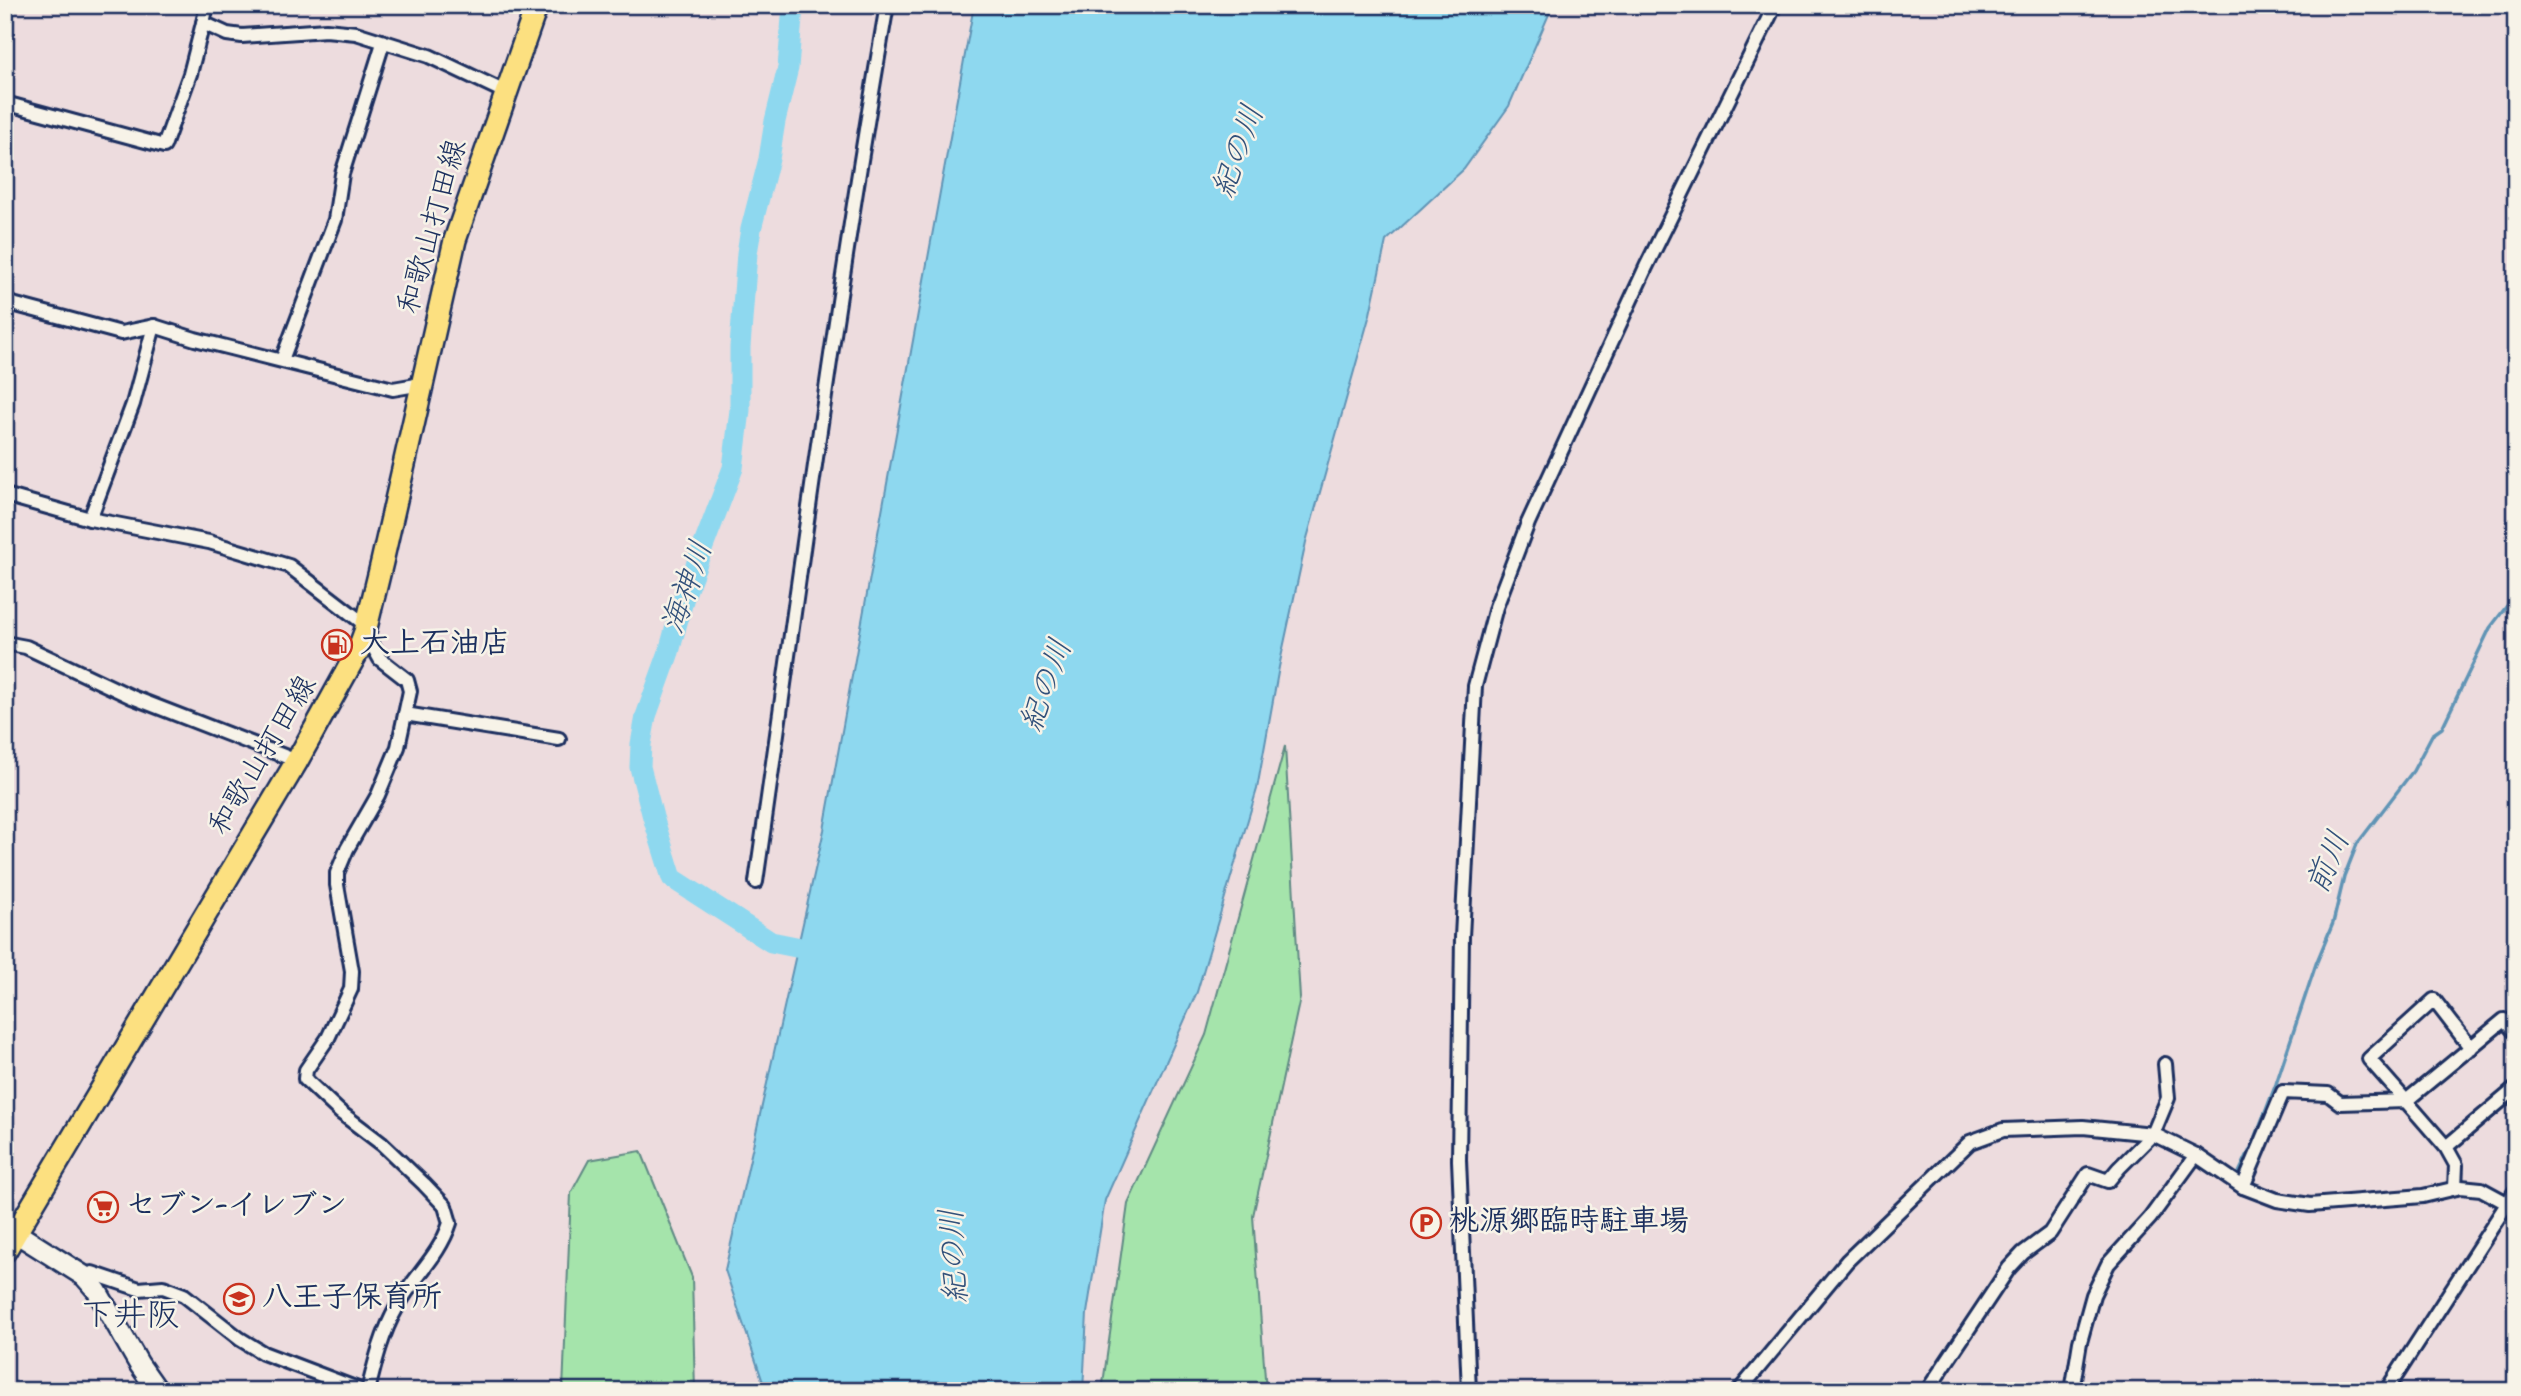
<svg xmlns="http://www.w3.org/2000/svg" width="2521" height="1396" font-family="'Indie Flower','Klee One',sans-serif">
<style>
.green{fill:#a5e4ab;stroke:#608a84;stroke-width:2}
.water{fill:#8ed8ef;stroke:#6094b5;stroke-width:2}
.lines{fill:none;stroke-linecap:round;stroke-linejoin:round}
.stream{stroke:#6094b5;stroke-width:3.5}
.river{stroke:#8ed8ef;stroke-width:21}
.minor-casing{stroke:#1b2f5e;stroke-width:18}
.secondary-casing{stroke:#1b2f5e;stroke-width:24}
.primary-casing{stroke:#1b2f5e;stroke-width:26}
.minor{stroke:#f7f3e8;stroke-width:12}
.secondary{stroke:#f7f3e8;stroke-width:19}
.primary{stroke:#fce080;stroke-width:21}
.labels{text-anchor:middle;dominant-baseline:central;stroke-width:5;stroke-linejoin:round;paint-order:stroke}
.street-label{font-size:30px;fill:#1b2f5e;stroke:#f7f3e8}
.poi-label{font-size:30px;font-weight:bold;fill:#1b2f5e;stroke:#f7f3e8;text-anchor:start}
.water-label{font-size:32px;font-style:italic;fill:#32517b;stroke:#f7f3e8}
.quarter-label{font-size:33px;fill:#1b2f5e;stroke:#f7f3e8}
</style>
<rect width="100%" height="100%" fill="#eddcde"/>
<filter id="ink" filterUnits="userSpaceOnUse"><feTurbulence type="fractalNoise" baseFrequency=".0143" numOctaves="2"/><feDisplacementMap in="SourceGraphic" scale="14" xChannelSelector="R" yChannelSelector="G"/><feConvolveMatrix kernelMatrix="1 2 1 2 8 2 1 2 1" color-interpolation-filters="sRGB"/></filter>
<g filter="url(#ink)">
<g class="green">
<polygon points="1285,746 1300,998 1253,1216 1266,1391 1102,1391 1128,1204 1206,1035"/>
<polygon points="641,1151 692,1277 695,1391 563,1391 571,1193 589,1160"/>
</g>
<polygon class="water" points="974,5 1553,5 1509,106 1464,169 1386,241 1370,314 1306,542 1279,667 1257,789 1197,992 1105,1200 1087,1313 1083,1391 766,1391 725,1270 824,830"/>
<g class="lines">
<polyline class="stream" points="2237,1177 2255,1139 2276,1084 2316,964 2333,923 2344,877 2357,844 2413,771 2432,735 2442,728 2490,628 2516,594"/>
<polyline class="river" points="793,5 788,68 775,121 769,159 751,229 747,253 740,347 740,410 733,468 684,597 669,652 646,716 641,744 640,767 653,817 672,878 771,942 826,953"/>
<g class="minor-casing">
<g id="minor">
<polyline points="207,5 203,23 227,34 242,36 326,30 356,33 429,56 505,92"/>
<polyline points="5,103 164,146 190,74 203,23"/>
<polyline points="5,302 121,333 154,326 195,339 393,389 422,384"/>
<polyline points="282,360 335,220 342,174 383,43"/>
<polyline points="5,495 90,519 209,542 289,566 367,626"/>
<polyline points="90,519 133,404 154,326"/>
<path d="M365,632L380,659L407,680L410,691L398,747L378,795L347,849L337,873V885L352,971L351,989L328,1038L306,1070L305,1079L340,1112L382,1144L424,1184L445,1206L450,1223C439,1257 413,1277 397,1307C382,1333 375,1362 368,1391"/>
<polyline points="5,643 26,647 132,697 297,761"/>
<polyline points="405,714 559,739"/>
<path d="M756,882C798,590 836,296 887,5"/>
<polyline points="2471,1048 2434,1000 2369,1059 2406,1101 2504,1020 2516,1033"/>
<polyline points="2446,1147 2516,1088"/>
<polyline points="2243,1187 2283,1092 2328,1094 2340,1103 2406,1101 2446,1147 2456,1165 2455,1188"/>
<polyline points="84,1276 92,1273 139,1289 163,1287 184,1295 240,1339 263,1353 363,1391"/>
<polyline points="1469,1391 1459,1160 1462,937 1475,686 1496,607 1528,523 1646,267 1775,5"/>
<polyline points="1739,1391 1847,1261 1970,1142 2003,1130 2083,1127 2153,1134 2196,1155 2243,1187 2277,1200 2310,1205 2423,1196 2461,1187 2481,1189 2516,1208"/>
<polyline points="1927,1391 2009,1268 2023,1253 2050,1233 2088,1174 2108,1181 2119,1168 2153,1134 2168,1098 2165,1064"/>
<polyline points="2072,1391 2080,1342 2093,1295 2108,1264 2150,1218 2196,1155"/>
<polyline points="2386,1391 2516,1190"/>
</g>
</g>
<g class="secondary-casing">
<polyline id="secondary" points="5,1226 84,1276 97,1291 139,1364 158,1391"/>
</g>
<g class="primary-casing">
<polyline id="primary" points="5,1251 297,761 358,651 365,632 382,562 455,240 537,5"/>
</g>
<use href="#minor" class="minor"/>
<use href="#secondary" class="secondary"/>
<use href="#primary" class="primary"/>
</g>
</g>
<defs>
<g id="fuel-ring" transform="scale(1.575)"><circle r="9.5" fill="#f7f3e8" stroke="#c8321e" stroke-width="1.5"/><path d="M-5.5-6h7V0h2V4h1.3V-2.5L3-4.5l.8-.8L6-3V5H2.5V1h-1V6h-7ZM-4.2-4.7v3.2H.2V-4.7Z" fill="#c8321e"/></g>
<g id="supermarket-ring" transform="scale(1.575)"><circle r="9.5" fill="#f7f3e8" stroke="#c8321e" stroke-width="1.5"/><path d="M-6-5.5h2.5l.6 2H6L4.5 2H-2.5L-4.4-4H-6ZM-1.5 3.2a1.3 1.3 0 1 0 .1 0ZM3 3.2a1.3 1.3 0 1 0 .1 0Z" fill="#c8321e"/></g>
<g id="parking-ring" transform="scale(1.575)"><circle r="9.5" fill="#f7f3e8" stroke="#c8321e" stroke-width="1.5"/><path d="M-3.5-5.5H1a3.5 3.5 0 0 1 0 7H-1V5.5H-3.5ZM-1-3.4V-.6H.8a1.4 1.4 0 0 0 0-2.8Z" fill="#c8321e"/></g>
<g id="school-ring" transform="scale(1.575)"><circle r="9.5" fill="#f7f3e8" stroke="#c8321e" stroke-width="1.5"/><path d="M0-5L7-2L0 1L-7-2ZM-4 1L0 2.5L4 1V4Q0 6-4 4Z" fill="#c8321e"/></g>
</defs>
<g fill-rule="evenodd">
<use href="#fuel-ring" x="337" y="645"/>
<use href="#supermarket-ring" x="103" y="1207"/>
<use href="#parking-ring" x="1426" y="1223"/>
<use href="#school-ring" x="239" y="1299"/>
</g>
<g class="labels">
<g class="street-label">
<text transform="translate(434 227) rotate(-74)">和歌山打田線</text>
<text transform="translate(264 756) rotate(-59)">和歌山打田線</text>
</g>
<g class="poi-label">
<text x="360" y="645">大上石油店</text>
<text x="126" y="1207">セブン-イレブン</text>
<text x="1449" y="1223">桃源郷臨時駐車場</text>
<text x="262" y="1299">八王子保育所</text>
</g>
<g class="water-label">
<text transform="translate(1240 152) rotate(-70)">紀の川</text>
<text transform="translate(689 588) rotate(-71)">海神川</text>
<text transform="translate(1048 686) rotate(-70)">紀の川</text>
<text transform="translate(2330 863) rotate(-67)">前川</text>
<text transform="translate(956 1256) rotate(-93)">紀の川</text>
</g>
<g class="quarter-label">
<text x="130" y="1317">下井阪</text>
</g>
</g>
<rect width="2521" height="1396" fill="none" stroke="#f7f3e8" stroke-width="28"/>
<rect x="14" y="14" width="2493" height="1368" fill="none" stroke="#1b2f5e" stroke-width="2.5" filter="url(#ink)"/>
</svg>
